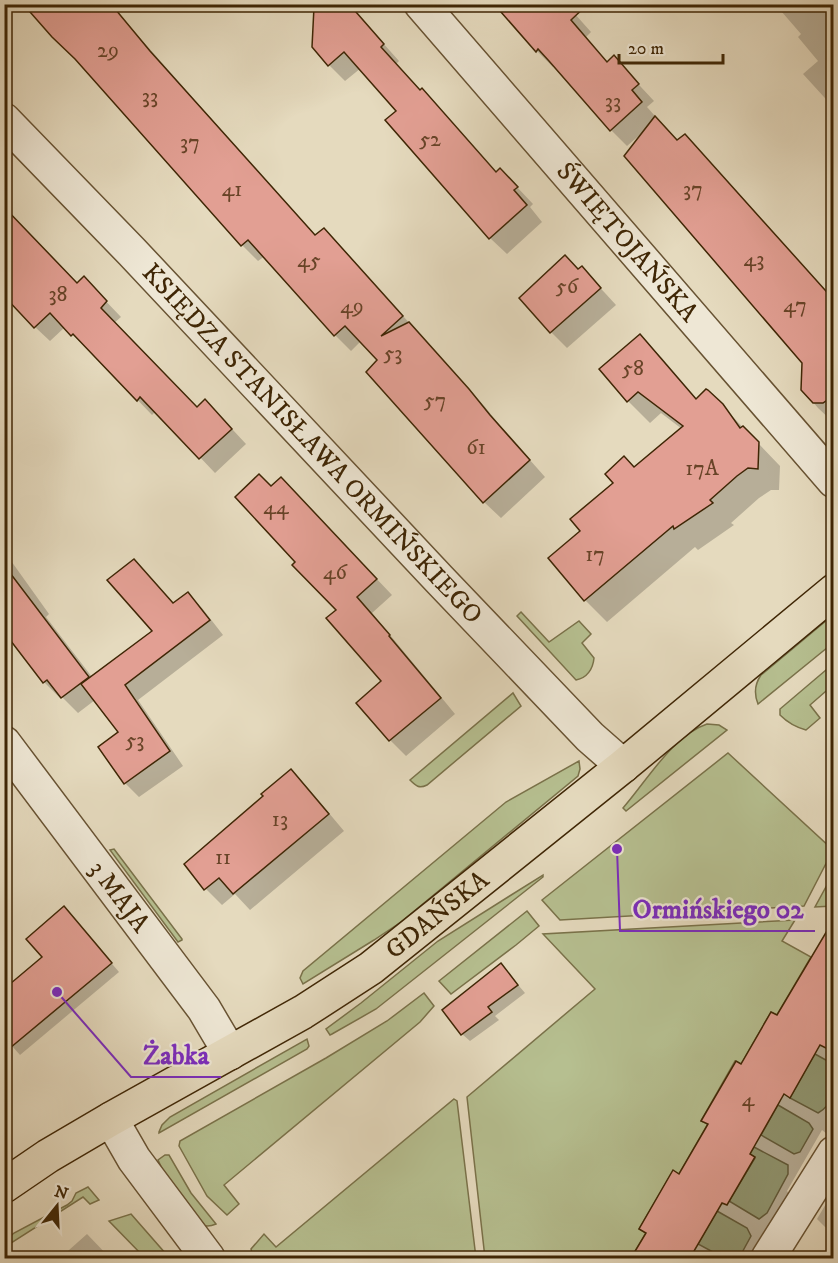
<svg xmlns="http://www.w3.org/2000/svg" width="838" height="1263" font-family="'IM FELL DW Pica',serif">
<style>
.green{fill:#b6bf90;stroke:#7a724a;stroke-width:1.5}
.shadow{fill:#0003}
.building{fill:#e29f93;stroke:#3f2605;stroke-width:1.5}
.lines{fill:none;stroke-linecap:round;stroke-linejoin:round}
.minor-casing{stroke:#685333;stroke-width:36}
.major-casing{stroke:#3f2605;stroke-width:36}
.minor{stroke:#eee7d5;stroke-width:33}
.major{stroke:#e5dabe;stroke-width:33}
.labels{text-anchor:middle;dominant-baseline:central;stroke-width:4.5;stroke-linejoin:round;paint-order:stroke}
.number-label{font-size:22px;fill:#684428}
.street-label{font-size:26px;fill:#3f2605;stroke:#eee7d5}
.leader{fill:none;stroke:#7b2cbf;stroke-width:2}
.callout-dot{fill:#7b2cbf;stroke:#eee7d5;stroke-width:2}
.callout-label{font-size:27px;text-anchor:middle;font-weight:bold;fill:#7b2cbf;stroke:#eee7d5;stroke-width:4.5;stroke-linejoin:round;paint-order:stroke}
</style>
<rect width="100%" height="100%" fill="#e5dabe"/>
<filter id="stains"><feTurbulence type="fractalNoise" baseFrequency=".00333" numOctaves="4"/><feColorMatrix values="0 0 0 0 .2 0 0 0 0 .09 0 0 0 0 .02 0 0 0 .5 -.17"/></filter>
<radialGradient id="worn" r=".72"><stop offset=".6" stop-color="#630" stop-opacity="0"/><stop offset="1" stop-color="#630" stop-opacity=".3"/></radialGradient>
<g class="green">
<path d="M521,612L549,642L579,621L591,634L582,643L594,658C593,669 587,678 576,680L517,616Z"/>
<path d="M833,615V643L758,704C754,694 754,685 761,675Z"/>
<path d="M833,664V685L810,705L820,718L806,730C795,727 788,723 780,715V709Z"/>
<path d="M513,693L521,706L427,785C419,789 416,786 410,780Z"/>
<path d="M707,724L719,725L727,730L626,811L623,808C646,782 673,735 707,724Z"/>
<polygon points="728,753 833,850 804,906 560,920 542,900"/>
<polygon points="579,761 580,769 578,776 401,922 374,940 303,984 300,978 303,971 506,802"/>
<polygon points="114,849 182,939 182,940 178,942 110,850"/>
<polygon points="833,874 833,906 815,907"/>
<polygon points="543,875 543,877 376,1009 332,1034 330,1035 326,1029 361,1003 438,941"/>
<polygon points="527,911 539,926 516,945 451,994 439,981"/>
<polygon points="795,920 782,941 811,957 777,1015 771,1012 741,1064 735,1061 701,1121 708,1124 679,1174 673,1171 639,1229 646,1233 631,1258 485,1258 467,1097 595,989 543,934"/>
<polygon points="424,993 434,1006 420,1022 224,1185 239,1204 227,1215 207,1196 179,1146 180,1141 326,1058 387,1021"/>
<polygon points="307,1039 309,1046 307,1049 159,1133 159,1132 162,1125 170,1117"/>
<path d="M815,1054L833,1064C833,1083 837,1103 818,1113L790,1098Z"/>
<polygon points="454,1099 457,1101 476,1258 253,1258 251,1249 264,1234 276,1247"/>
<polygon points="778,1105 809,1123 813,1129 800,1152 794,1154 761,1135"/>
<polygon points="754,1147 788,1165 788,1174 767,1213 759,1219 729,1201 755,1158 750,1154"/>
<path d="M165,1155H169L191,1193L216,1224C209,1227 203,1227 198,1222C194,1219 192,1213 189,1210C177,1194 166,1178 158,1160Z"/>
<polygon points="88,1187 99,1200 90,1204 83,1197 5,1247 5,1241 14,1233 67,1205 72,1201 76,1193"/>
<polygon points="717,1211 747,1228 751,1236 739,1258 724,1258 698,1244"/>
<polygon points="131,1214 166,1254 161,1258 145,1258 109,1221"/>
</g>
<g class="shadow">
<polygon points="110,4 316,237 340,246 485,407 506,433 545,477 501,518 484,502 368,372 379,360 361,341 351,351 335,335 265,256 258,261 242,245"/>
<polygon points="348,4 399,61 396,64 497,173 516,186 533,204 530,207 542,222 507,254 490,238 398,111 361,68 345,81 329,65 327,11"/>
<polygon points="566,4 591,32 586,37 608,63 614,58 654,101 647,107 678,142 834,300 834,423 818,408 802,389 804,362 643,134 642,133 627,146 611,130 555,65 553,67 537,51"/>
<polygon points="775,4 834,4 834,108 803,74 818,61 798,37 801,34"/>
<polygon points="4,207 77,284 98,293 121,317 114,323 197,409 220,416 246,444 215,473 156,411 152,415 88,348 87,349 65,327 50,341 35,327 4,287"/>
<polygon points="582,268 616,305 567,348 551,332 579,271"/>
<polygon points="640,336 662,358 697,399 708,391 780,466 779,490 771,490 759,498 731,523 734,525 698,550 695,547 607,622 585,600 582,531 635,468 682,429 661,413 650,423 628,401"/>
<polygon points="271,488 296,494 392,595 372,613 455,714 406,756 390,740 359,703 383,682 338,610 297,562"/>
<polygon points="4,551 49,614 46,617 92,677 154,631 134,561 174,604 188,594 202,608 223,635 138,700 183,766 139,797 125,783 120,733 95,700 78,713 62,697 60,698 44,682 4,629"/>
<polygon points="291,771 307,787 344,831 250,910 235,894 222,905 206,889 265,796"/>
<polygon points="71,916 119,972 20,1055 4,1037 44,957"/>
<polygon points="834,947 834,1123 827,1134 822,1130 787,1191 791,1196 765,1241 760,1239 748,1258 633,1258 647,1235 641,1229 680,1176 708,1126 703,1121 778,1017"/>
<polygon points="508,973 525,993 495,1016 499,1020 470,1041 462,1034"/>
<polygon points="830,1197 834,1199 834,1232 825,1227 817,1219"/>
<polygon points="87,1234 110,1258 60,1258"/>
</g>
<g class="building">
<polygon points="23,4 111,4 150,51 315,235 324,228 403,316 381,336 409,322 469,389 490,415 530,460 483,503 366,372 377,360 345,326 334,336 248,240 241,246 75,59 52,37"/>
<polygon points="332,4 349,4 384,44 381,47 420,90 422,88 496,172 500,168 518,187 514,190 527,205 489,239 385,120 396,111 344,52 328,66 312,47 314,7 327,9"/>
<polygon points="494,4 588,4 571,20 607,62 614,55 639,84 632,90 642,102 610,131 549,61 538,49 536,52"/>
<polygon points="655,116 677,140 685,134 834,300 834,395 823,403 813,403 801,390 802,363 624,156"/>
<polygon points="4,207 77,283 84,276 107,301 101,308 197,407 205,399 232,429 199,459 140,397 137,401 73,334 71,336 50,313 34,328 4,296"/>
<polygon points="565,255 578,269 582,266 601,288 550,333 519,298"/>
<polygon points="640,334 696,399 706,389 708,390 723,404 740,428 743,426 759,442 758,469 748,468 737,476 710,500 713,503 674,529 673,526 584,601 548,558 580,531 570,519 613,483 605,474 624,456 634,467 683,426 638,392 627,402 599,369"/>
<polygon points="259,474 271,486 281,477 377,579 357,597 390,635 389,636 441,698 389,741 356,703 381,681 326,618 336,610 292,565 295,562 235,497"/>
<polygon points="134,559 173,603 188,592 210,620 125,685 170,751 124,784 98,747 118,732 81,684 152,631 107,580"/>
<polygon points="4,565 89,677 61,698 47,680 43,683 4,632"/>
<polygon points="291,769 329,814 233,894 219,878 204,890 184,864 263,796 261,794"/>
<polygon points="64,906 112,963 4,1053 4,989 42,957 26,939"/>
<polygon points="834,919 834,1052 820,1045 790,1098 784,1094 750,1154 755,1157 727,1205 722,1203 690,1258 631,1258 646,1233 639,1229 673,1170 679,1174 708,1124 701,1121 736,1061 741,1064 771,1012 777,1015"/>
<polygon points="501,963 518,985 488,1007 492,1012 461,1035 442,1010"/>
</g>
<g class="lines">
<g class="minor-casing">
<g id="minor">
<path id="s1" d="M421,4L834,481"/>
<path id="s2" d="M4,120L132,252L439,579L590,737L623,766"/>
<path id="s3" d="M4,743L204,1009L230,1053"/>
<polyline points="111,1119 134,1159 208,1258"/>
<polyline points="768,1258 834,1153"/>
</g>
</g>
<g class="major-casing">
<g id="major">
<path id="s4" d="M4,1186L48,1156L111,1119L303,1012L371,968L623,766L834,591"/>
</g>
</g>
<use href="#minor" class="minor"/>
<use href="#major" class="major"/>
</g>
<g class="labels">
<g class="number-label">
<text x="108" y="50">29</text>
<text x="150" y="96">33</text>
<text x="613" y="101">33</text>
<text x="430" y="139">52</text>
<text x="190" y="142">37</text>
<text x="232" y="189">41</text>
<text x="693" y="189">37</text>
<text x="754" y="259">43</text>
<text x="309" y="260">45</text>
<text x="567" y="286">56</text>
<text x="58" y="294">38</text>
<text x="795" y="305">47</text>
<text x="352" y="306">49</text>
<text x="393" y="353">53</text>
<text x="633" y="368">58</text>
<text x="435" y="400">57</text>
<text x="476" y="447">61</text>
<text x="702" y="468">17A</text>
<text x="276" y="507">44</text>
<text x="595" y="554">17</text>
<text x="335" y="572">46</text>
<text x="135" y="740">53</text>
<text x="280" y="819">13</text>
<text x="223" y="857">11</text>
<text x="748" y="1099">4</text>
</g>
<g class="street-label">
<text stroke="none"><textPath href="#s1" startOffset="315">ŚWIĘTOJAŃSKA</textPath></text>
<text stroke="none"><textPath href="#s2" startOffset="447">KSIĘDZA STANISŁAWA ORMIŃSKIEGO</textPath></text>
<text stroke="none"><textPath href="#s3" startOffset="192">3 MAJA</textPath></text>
<text stroke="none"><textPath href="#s4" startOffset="512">GDAŃSKA</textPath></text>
</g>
</g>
<path class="leader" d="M617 849L620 931H815M57 992L131 1077H221"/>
<g class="callout-dot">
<circle cx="617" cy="849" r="6"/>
<circle cx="57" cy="992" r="6"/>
</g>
<g class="callout-label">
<text x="718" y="918">Ormińskiego 02</text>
<text x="176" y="1064">Żabka</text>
</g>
<rect width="838" height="1263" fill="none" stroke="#e5dabe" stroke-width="24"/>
<rect x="6" y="6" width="826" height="1251" fill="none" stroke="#3f2605" stroke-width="3"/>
<rect x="12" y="12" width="814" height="1239" fill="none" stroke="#3f2605" stroke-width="1.5"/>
<g transform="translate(57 1206) rotate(18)" stroke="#eee7d5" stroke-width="4.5" paint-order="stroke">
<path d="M0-4.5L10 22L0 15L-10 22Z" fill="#3f2605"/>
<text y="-9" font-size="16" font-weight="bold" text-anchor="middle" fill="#3f2605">N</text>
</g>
<path d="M619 54v9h104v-9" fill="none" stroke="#3f2605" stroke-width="3"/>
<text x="628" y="54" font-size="18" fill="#3f2605" stroke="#eee7d5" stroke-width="4.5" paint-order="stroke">20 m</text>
<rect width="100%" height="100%" filter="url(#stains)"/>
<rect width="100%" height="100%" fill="url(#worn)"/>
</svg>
